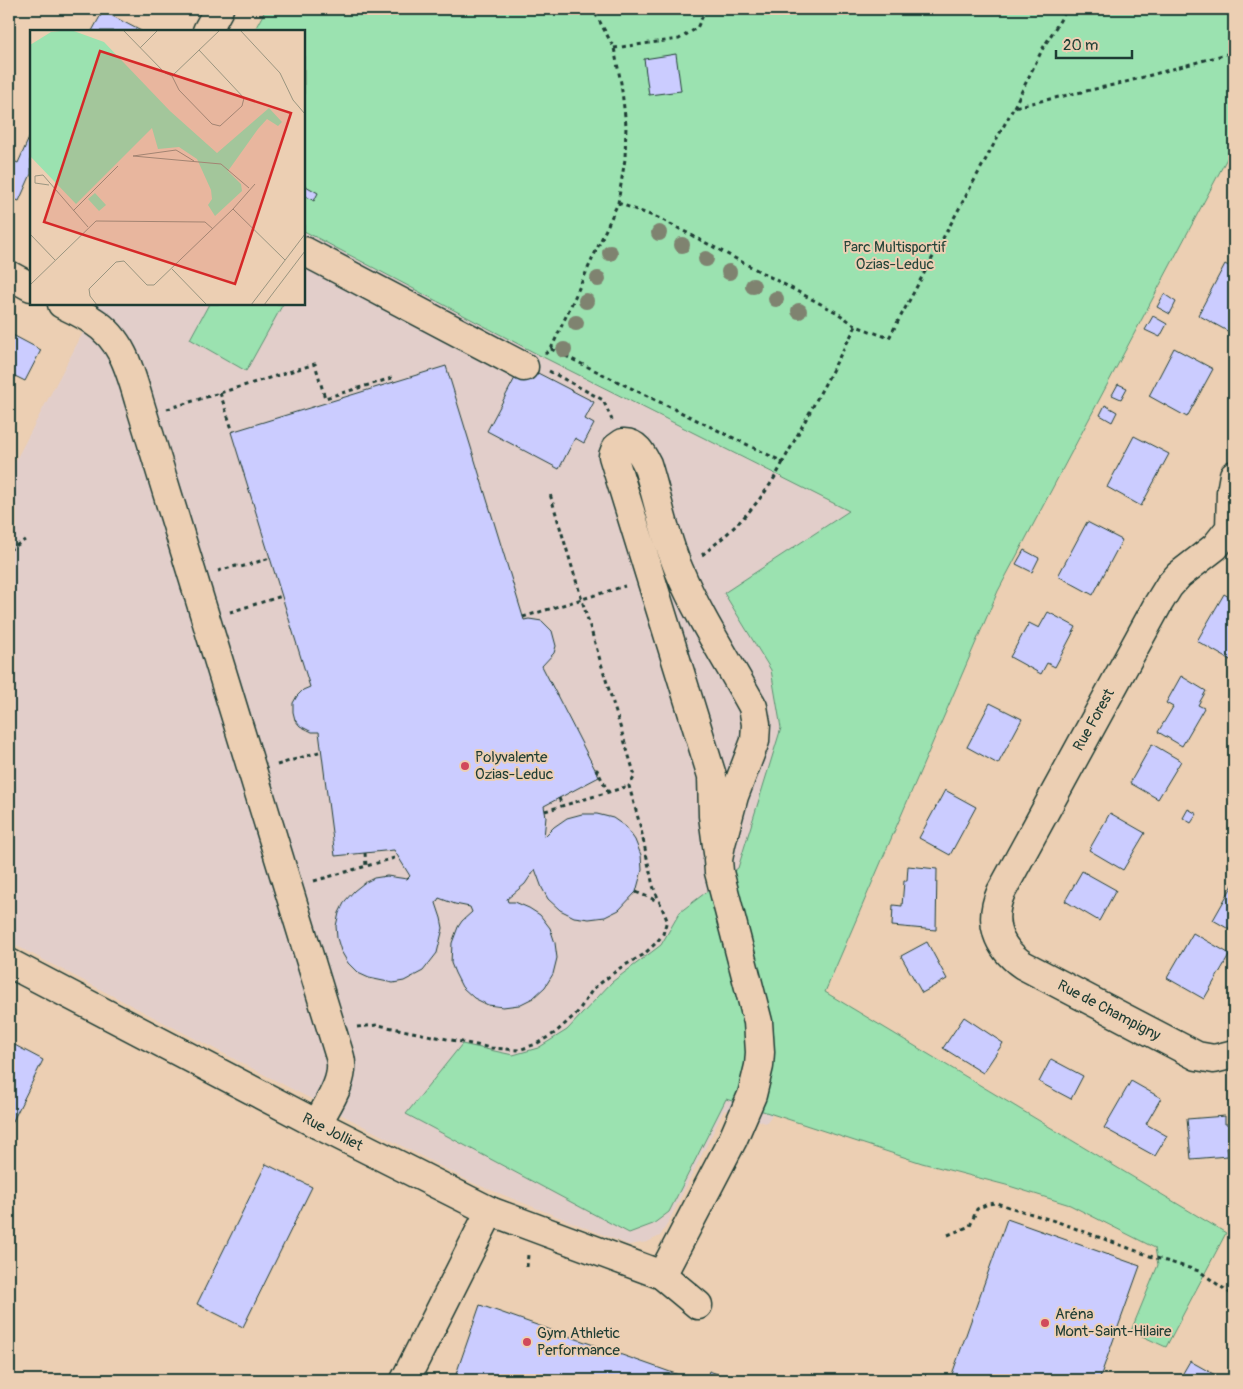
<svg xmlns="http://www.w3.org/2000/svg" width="1243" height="1389" font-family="Pangolin,sans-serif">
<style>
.built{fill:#e2ceca}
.green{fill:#9be2b0;stroke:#5d9072}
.building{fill:#cbccff;stroke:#1f3d34}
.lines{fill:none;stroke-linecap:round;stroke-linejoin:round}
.minor-casing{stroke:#1f3d34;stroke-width:31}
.path{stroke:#1f3d34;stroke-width:3;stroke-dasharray:4 4;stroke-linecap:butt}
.minor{stroke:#eccfb3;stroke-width:28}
.tree{fill:#7f8370}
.poi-dot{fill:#d1495b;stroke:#eccfb3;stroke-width:2}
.labels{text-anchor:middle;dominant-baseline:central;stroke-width:4;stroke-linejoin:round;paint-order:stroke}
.park-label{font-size:15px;fill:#25453a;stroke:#eccfb3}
.street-label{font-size:15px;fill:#1f3d34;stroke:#eccfb3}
.poi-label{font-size:15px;fill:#1f3d34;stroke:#eccfb3;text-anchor:start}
.inset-road{fill:none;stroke:#9a9580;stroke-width:1}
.view{fill:#d62828;fill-opacity:0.15;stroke:#d62828;stroke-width:2.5}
.inset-edge{fill:none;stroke:#1f3d34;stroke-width:2.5}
</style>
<rect width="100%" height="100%" fill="#eccfb3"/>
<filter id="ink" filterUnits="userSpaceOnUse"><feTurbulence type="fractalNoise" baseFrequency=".02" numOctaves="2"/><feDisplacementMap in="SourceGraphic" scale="10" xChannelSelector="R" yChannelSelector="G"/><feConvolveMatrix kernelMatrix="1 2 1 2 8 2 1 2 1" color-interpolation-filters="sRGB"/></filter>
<g filter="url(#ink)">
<polygon class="built" points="304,231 539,355 849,511 998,591 773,1114 766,1123 724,1110 668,1223 660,1236 647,1242 629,1245 473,1183 9,942 9,473 98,304 304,304"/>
<g class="green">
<polygon points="266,9 1234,9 1234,145 998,591 825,992 1226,1233 1166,1347 1131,1331 1158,1265 1155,1248 1070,1205 1006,1185 922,1163 726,1099 669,1212 653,1224 629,1233 406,1114 462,1044 513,1055 538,1048 567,1030 612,982 661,945 680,912 738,868 781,728 771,670 724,593 849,511 539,355 304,231 304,31 254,31"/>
<polygon points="209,304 283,304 246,371 190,339"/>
</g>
<g class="building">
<polygon points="103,11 141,31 92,31"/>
<polygon points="676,54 681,91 649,95 644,59"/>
<polygon points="29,138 31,138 31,174 19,201 9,197 9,159 18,163"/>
<polygon points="304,185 318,193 314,201 304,195"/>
<polygon points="1225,264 1234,269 1233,334 1198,315"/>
<polygon points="1164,294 1176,302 1170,314 1157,307"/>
<polygon points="1153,316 1167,324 1160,337 1145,330"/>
<polygon points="9,333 41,350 25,381 9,373"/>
<polygon points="1174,348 1213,369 1187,417 1149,396"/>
<polygon points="446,366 524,620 529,619 542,621 552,631 556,646 554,653 542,666 599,777 544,806 546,817 544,837 554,827 567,818 582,814 597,814 613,818 626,827 635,840 641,855 642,870 636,892 619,910 605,917 589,919 574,917 560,910 548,899 542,888 535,869 525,884 507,899 508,902 515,902 529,908 540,915 550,928 555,943 557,958 553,974 545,987 533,998 519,1005 503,1007 488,1005 474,998 462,987 455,973 451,963 452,943 458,927 462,921 472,912 470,907 455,904 439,898 436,903 441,918 443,928 437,953 423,971 404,981 393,983 369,978 358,973 348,963 341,951 337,938 336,926 339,913 345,901 354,891 364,883 374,878 387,876 407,879 410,876 394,850 335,856 319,732 312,732 300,726 295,720 293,712 293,703 297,696 303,690 310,687 231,432"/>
<polygon points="532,370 594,402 585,419 594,424 584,443 575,438 559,469 487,431 516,376 526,381"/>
<polygon points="1118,384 1127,388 1121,399 1112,395"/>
<polygon points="1105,405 1117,412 1112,422 1100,415"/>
<polygon points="1134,436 1169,454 1141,506 1107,487"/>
<polygon points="1087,522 1122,540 1093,595 1058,576"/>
<polygon points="1024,550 1039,558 1032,572 1016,564"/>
<polygon points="1224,594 1234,600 1234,658 1232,661 1197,641"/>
<polygon points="1048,612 1076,627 1055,667 1047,663 1041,674 1010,657 1029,623 1039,628"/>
<polygon points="1181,676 1206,691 1198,705 1204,708 1182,746 1158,732 1173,707 1166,703"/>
<polygon points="990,703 1022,719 998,764 967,747"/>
<polygon points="1152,744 1181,761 1158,799 1130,783"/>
<polygon points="945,790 976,807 950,855 919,838"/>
<polygon points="1188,809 1197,814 1191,823 1183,818"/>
<polygon points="1110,813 1145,833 1123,870 1089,850"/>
<polygon points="908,866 937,869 936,930 892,926 893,905 902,906 904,881 907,881"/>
<polygon points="1082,871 1116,890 1099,921 1065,901"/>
<polygon points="1234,883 1234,932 1213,920"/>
<polygon points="1193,933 1230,954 1204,999 1167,978"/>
<polygon points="927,942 947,979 922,993 901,956"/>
<polygon points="964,1017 1003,1043 983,1073 943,1048"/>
<polygon points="9,1042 43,1060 9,1129"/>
<polygon points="1051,1059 1083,1076 1071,1099 1039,1082"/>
<polygon points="1131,1081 1161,1098 1146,1124 1167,1136 1155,1156 1104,1128"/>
<polygon points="1225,1116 1225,1124 1234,1124 1234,1147 1227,1147 1228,1156 1191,1159 1187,1119"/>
<polygon points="266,1164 312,1187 243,1327 197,1304"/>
<polygon points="1007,1219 1140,1266 1099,1380 950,1380"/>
<polygon points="480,1305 693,1380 454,1380"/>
<polygon points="1190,1361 1224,1380 1179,1380"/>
<polygon points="709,1371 735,1380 706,1380"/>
</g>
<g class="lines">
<g class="minor-casing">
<g id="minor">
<polyline points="207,31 219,9"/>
<polyline points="304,251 524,367"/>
<polyline points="9,275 31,287"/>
<path d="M62,304C72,309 84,314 93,321C122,339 130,370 139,401L340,1057C346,1080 327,1105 317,1124"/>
<path id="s1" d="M1234,475L1231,492L1230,528L1215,547L1179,575L1169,586L1158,604L1001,892C988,922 997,947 1023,965L1197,1056L1214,1059L1234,1054"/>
<path id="s2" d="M9,963L317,1124L490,1211L405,1380"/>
<polyline points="490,1211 662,1275 698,1305"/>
<path d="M662,1275L733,1139L752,1095L759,1066L760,1052L758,1022L719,872L718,860L721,844L734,796L755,741L756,724L753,707C728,661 699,618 679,570C664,535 658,499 647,464C642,454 636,442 623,443L616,448L613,456L712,776L713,816L718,853"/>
</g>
</g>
<g class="path">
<polyline points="614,48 679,39 697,28 706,9"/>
<polyline points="1014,107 1043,48 1067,9"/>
<polyline points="618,203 661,219 836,312 856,326"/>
<polyline points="551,349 783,462 856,326 889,338 1014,107 1122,83 1234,52"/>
<polyline points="545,354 551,349 618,203 625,159 626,125 621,83 614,48 593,9"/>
<polyline points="549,371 603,400 612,420"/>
<polyline points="220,393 233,432"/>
<polyline points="167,409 315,364 325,398 392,378 394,382"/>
<polyline points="9,550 25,540"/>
<path d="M702,555C734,530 765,499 783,462"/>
<polyline points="218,571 236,566 241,567 270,558"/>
<polyline points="230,612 282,596"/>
<polyline points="523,617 625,586"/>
<polyline points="277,765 322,751"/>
<polyline points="595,770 597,770 608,792"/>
<polyline points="559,798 562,806"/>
<polyline points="545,811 629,786"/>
<polyline points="365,853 366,866"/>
<polyline points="314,881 398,857"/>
<polyline points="636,892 658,901"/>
<polyline points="357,1027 378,1025 491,1048 519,1050 536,1044 555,1033 577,1013 593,989 620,968 643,955 657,942 663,934 667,920 653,886 640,825 629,786 635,776 550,494"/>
<polyline points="948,1235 970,1226 977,1209 988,1204 996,1203 1058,1222 1150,1256 1199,1271 1234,1296"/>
<polyline points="527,1267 528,1254"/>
</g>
<use href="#minor" class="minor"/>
</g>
<g class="tree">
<circle cx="659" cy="233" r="8"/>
<circle cx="682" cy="245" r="8"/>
<circle cx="610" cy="253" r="8"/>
<circle cx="706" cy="259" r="8"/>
<circle cx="729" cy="272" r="8"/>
<circle cx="598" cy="279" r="8"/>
<circle cx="753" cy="286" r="8"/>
<circle cx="776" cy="299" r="8"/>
<circle cx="586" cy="301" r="8"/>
<circle cx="799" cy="311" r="8"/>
<circle cx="576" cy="323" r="8"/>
<circle cx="564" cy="350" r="8"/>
</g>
</g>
<g class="poi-dot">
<circle cx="465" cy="766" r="5"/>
<circle cx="1045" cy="1323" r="5"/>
<circle cx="527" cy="1342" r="5"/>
</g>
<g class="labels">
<g class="park-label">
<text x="895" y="247">Parc Multisportif<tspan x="895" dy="17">Ozias-Leduc</tspan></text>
</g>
<g class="street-label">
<text transform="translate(1094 720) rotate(-61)">Rue Forest</text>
<text stroke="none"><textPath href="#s1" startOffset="668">Rue de Champigny</textPath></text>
<text stroke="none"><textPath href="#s2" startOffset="365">Rue Jolliet</textPath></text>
</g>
<g class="poi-label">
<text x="475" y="757">Polyvalente<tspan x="475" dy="17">Ozias-Leduc</tspan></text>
<text x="1055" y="1314">Aréna<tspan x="1055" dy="17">Mont-Saint-Hilaire</tspan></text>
<text x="537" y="1333">Gym Athletic<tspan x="537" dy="17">Performance</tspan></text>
</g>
</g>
<g transform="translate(30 30)">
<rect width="275" height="275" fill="#eccfb3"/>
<path d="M41,0L74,12L140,81L187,123L239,78L252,92L248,96L237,89L228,99L198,141L211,154L212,161L185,186L178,175L182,169L181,160L167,129L149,117L128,119L122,98L46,174L0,126V15L21,2ZM65,163L76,175L69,181L58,169Z" fill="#9be2b0"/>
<path class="inset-road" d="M93,0L135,43L142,46L149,60L182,94L190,96L212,76L214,68L169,20M210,0L250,43L263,70L275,84M110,18L128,0M142,46L190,0M164,131L146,120L103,126L191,134L219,158M19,155L5,153V146L13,145L58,197M203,179L225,154M43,181L88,136M0,204L25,230M142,239L177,275M0,255L66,191L175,192L183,199M67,275L60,266L59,259L86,232L94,231L117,255H124L203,179L255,230M221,275L275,204M234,275L275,221"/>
<path class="view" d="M70,21L261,83L205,254L14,192Z"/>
<rect width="275" height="275" class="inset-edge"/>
</g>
<rect width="1243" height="1389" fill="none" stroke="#eccfb3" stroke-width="30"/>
<rect x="15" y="15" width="1213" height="1359" fill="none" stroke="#1f3d34" stroke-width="2" filter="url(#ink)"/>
<path d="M1056 50v8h76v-8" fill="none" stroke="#1f3d34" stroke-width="2.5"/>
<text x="1063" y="50" font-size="15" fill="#1f3d34" stroke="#eccfb3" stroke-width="4" paint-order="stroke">20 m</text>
</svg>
